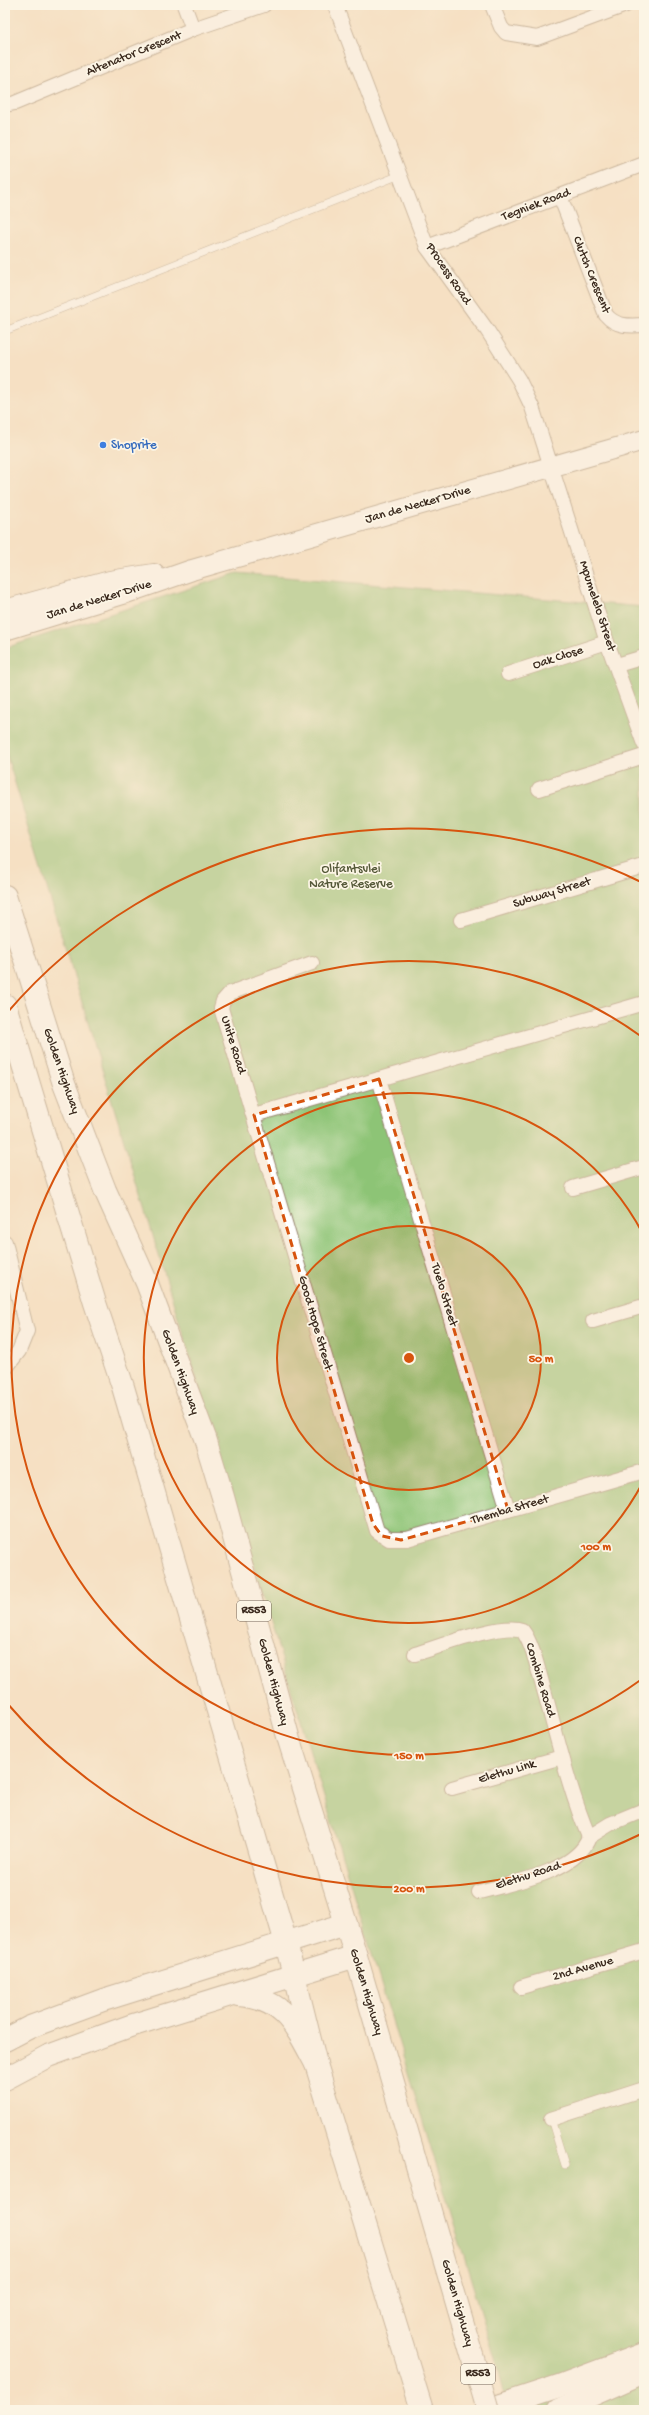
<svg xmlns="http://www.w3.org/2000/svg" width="649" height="2415" font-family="'Gochi Hand',sans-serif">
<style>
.green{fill:#8dc476;stroke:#64774a}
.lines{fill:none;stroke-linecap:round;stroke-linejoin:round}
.service-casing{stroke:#988570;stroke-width:8}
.minor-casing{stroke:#988570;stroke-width:16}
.secondary-casing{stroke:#988570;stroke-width:22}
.primary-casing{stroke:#988570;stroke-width:24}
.motorway-casing{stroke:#988570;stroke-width:24}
.service{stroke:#fff;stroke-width:7}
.minor{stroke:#fff;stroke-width:14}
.secondary{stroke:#fff;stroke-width:20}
.primary{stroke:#fff;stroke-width:22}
.motorway{stroke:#fff;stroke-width:22}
.primary-bridge-casing{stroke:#988570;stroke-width:24;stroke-linecap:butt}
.primary-bridge{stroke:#fff;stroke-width:22}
.marked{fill:none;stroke:#d7540e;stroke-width:3;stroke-dasharray:8 5;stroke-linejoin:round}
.ring{fill:none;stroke:#d7540e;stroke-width:2}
.shop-dot{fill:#3f7fe0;stroke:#fcf5e5;stroke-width:1.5}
.labels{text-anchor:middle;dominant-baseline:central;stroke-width:3.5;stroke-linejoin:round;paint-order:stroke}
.shield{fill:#fcf5e5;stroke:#75675a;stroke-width:1}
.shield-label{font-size:12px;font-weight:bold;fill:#3b2a1e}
.street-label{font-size:13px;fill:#3b2a1e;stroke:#fcf5e5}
.shop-label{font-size:13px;fill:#366cbe;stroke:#fcf5e5;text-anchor:start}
.park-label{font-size:13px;fill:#545838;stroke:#fcf5e5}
.centre{fill:#d7540e;stroke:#fcf5e5;stroke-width:2}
.ring-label{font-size:12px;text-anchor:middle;font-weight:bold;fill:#d7540e;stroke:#fcf5e5;stroke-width:3.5;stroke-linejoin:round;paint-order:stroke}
</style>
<rect width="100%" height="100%" fill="#fcf5e5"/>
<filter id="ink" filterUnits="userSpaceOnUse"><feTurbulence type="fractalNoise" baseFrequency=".025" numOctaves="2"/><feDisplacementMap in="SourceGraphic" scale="8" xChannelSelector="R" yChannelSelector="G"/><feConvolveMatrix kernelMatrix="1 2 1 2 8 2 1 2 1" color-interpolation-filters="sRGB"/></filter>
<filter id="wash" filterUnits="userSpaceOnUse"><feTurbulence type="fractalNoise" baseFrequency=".012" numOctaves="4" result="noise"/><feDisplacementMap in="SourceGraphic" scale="16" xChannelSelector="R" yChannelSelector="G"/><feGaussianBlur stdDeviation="0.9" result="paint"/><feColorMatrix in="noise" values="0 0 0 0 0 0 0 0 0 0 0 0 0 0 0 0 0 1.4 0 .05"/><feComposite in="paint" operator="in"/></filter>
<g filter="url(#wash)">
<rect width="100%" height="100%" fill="#f5e0c3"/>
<polygon class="green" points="237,573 644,607 644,2410 509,2410 498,2368 5,750 5,648"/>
</g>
<g filter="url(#ink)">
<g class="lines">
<g class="service-casing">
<g id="service">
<polyline points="5,331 400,175"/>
<polyline points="551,2119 565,2165"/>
</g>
</g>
<g class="minor-casing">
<g id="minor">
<polyline points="184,5 193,29"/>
<polyline points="335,5 427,247 487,330 519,380 532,407 607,642 644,744"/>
<polyline points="492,5 501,27 506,33 537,38 626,5"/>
<polyline points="5,105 15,103 193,29 264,5"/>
<path d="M560,196L606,315C616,327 630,326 644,325"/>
<polyline points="427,247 644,164"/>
<polyline points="617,665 644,657"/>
<polyline points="508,674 607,642"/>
<polyline points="539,789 644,756"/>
<polyline points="461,920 644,866"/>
<polyline points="312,963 230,993 223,1001 221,1008 377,1531 389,1539 407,1539 644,1471"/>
<polyline points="379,1079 508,1510"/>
<polyline points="254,1115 644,1003"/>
<polyline points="573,1188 644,1167"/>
<polyline points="5,1242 27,1331 19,1351 5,1369"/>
<polyline points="593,1321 644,1306"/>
<path d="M415,1654C439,1647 501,1622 522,1630C533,1643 539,1674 544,1690C558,1740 569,1790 589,1837"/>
<polyline points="452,1788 562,1757"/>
<polyline points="589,1837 610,1824 644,1810"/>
<path d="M479,1892C510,1883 578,1872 589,1837"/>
<polyline points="521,1987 644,1951"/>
<polyline points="551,2119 644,2089"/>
</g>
</g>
<g class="secondary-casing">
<g id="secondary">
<polyline points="5,610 110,581 154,574"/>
<polyline points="5,630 123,594 192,570 644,440"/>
</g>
</g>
<g class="primary-casing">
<g id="primary">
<polyline points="5,896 64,1084 105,1190 147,1283 205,1438 223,1497 289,1740 356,1956 467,2338"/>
<polyline points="5,1005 95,1303 123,1387 286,1943 316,2064 422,2410"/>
</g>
</g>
<g class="motorway-casing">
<g id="motorway">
<path d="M239,1995C285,1999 296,2027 316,2064"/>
<polyline points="5,2040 30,2027 103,2000 346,1924"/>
<polyline points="5,2079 48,2056 130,2026 356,1956"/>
<polyline points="486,2410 559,2386 644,2354"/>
<polyline points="558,2410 644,2372"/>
</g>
</g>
<use href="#service" class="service"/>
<use href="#minor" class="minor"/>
<use href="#secondary" class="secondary"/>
<use href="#primary" class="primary"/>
<use href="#motorway" class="motorway"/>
<g class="primary-bridge-casing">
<polyline id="primary-bridge" points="467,2338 488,2410"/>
</g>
<use href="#primary-bridge" class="primary-bridge"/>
</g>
</g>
<path d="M0 0H649V2415H0ZM379,1079L508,1510L401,1540L382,1536L373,1524L254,1115Z" fill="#f5e0c3" fill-opacity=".55" fill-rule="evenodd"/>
<path class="marked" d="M379,1079L508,1510L401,1540L382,1536L373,1524L254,1115Z"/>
<circle cx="409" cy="1358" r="132" fill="#d7540e" fill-opacity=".12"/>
<g class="ring">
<circle cx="409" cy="1358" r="132"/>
<path d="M643 1482A265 265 0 1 1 643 1234"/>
<path d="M642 1679A397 397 0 1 1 642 1037"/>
<path d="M641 1834A530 530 0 0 1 6 1702M6 1014A530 530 0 0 1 641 882"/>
</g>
<circle class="shop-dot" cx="103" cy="445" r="4"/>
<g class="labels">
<g class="shield">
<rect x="237" y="1601" width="34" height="20" rx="3"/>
<rect x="461" y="2364" width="34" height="20" rx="3"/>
</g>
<g class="shield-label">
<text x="254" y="1611">R553</text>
<text x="478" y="2374">R553</text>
</g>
<g class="street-label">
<text transform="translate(134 54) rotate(-22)">Altenator Crescent</text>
<text transform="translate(536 205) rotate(-21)">Tegniek Road</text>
<text transform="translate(448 274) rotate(56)">Process Road</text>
<text transform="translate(591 275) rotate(68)">Clutch Crescent</text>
<text transform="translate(418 505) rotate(-16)">Jan de Necker Drive</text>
<text transform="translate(99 600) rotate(-17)">Jan de Necker Drive</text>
<text transform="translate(597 606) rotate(72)">Mpumelelo Street</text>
<text transform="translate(558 658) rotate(-18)">Oak Close</text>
<text transform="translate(552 893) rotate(-17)">Subway Street</text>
<text transform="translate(233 1045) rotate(73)">Unite Road</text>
<text transform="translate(61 1071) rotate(71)">Golden Highway</text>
<text transform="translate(444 1295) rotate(73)">Tuelo Street</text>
<text transform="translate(315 1323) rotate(74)">Good Hope Street</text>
<text transform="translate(180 1372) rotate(70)">Golden Highway</text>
<text transform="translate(510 1510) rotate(-16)">Themba Street</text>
<text transform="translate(540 1680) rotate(73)">Combine Road</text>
<text transform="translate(273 1682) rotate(75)">Golden Highway</text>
<text transform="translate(507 1772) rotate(-16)">Elethu Link</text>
<text transform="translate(528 1876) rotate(-18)">Elethu Road</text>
<text transform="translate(583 1969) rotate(-16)">2nd Avenue</text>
<text transform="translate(366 1992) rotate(73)">Golden Highway</text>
<text transform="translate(457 2303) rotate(74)">Golden Highway</text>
</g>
<g class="shop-label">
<text x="111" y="445">Shoprite</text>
</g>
<g class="park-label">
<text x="351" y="869">Olifantsvlei<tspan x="351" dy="15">Nature Reserve</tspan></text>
</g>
</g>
<circle cx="409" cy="1358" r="6" class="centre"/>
<g class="ring-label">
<text x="541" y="1362">50 m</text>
<text x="596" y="1550">100 m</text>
<text x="409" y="1759">150 m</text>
<text x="409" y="1892">200 m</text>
</g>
<rect width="649" height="2415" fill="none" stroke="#fcf5e5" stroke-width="20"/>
</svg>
